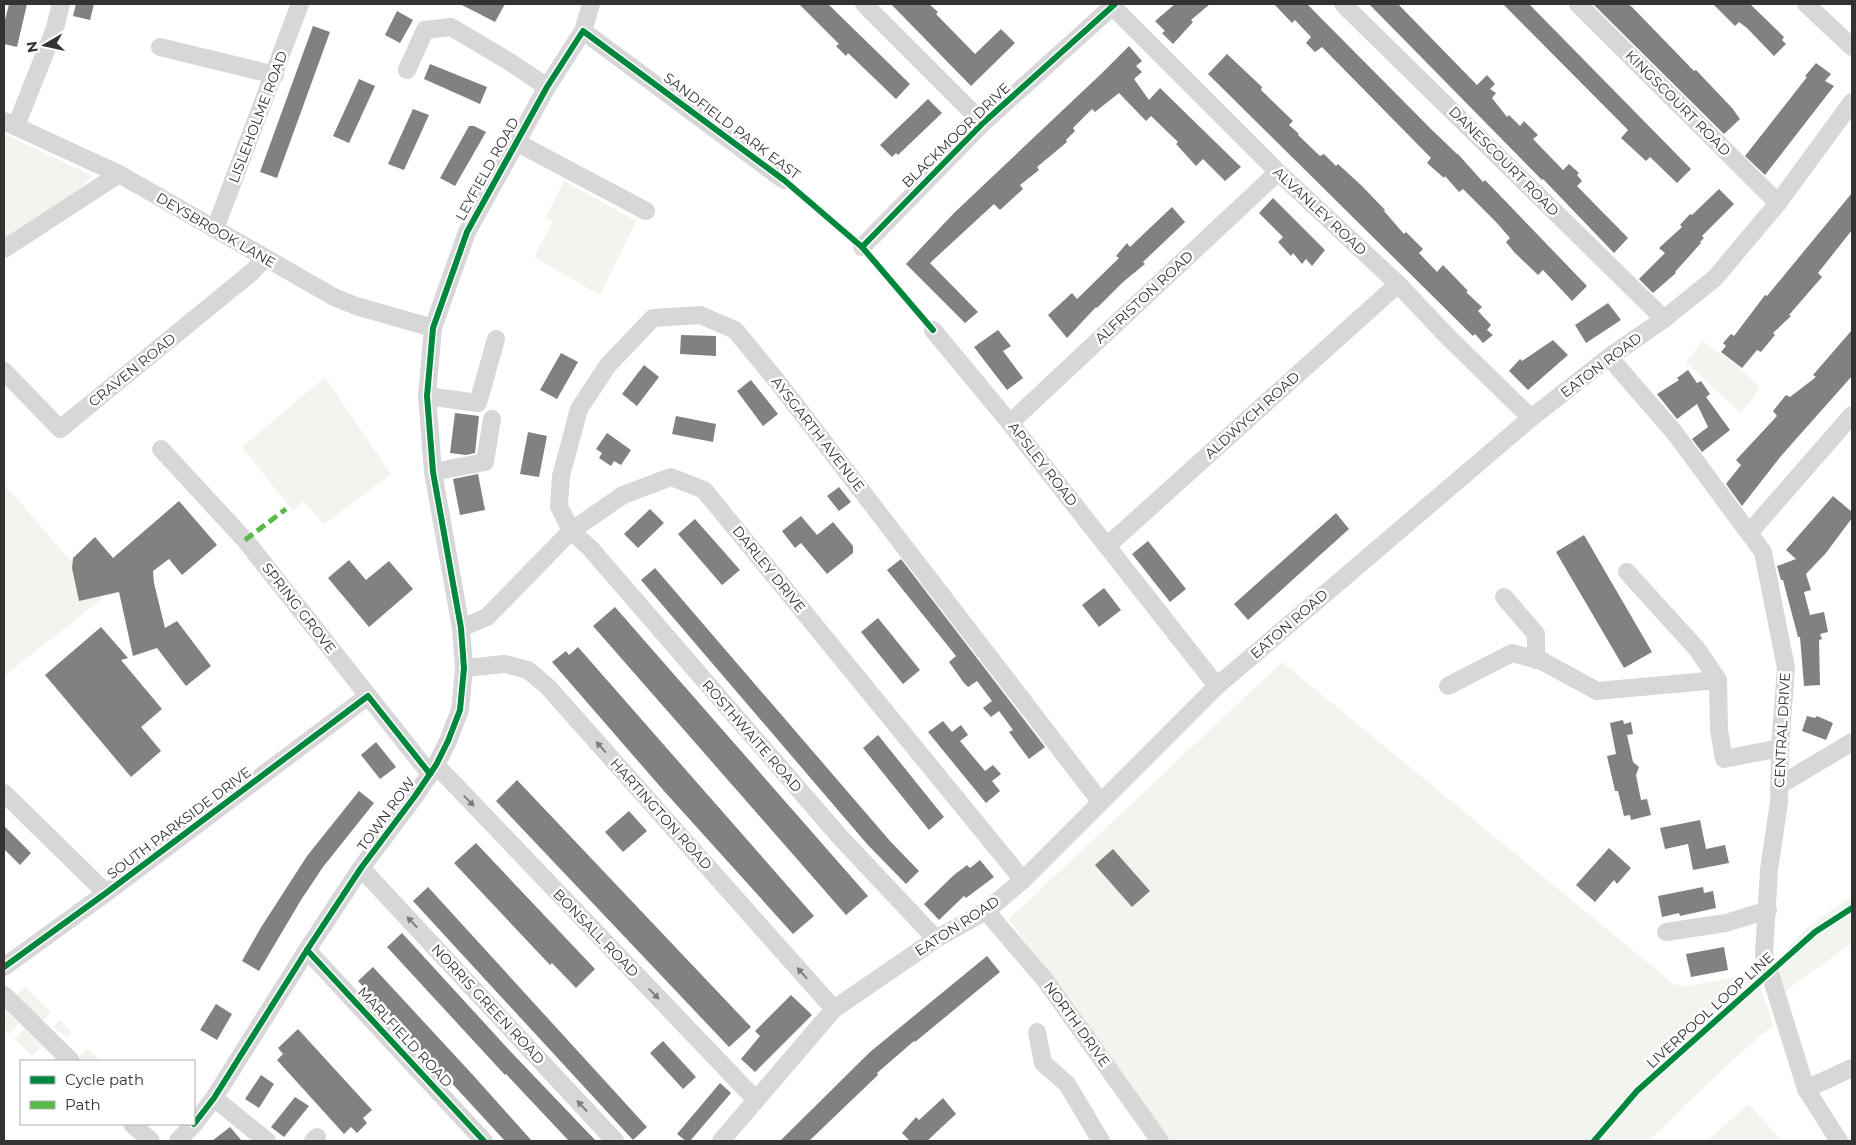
<svg xmlns="http://www.w3.org/2000/svg" width="1856" height="1145" font-family="Montserrat,sans-serif">
<style>
.green{fill:#f1f5ed}
.building{fill:#818181}
.lines{fill:none;stroke-linecap:round;stroke-linejoin:round}
.minor{stroke:#d7d7d7;stroke-width:18}
.quiet{stroke:#58b947;stroke-width:5;stroke-dasharray:10 5;stroke-linecap:butt}
.cycleway-casing{stroke:#fff;stroke-width:9}
.cycleway{stroke:#00873e;stroke-width:6}
.oneway{fill:#7d7d7d}
.labels{text-anchor:middle;dominant-baseline:central;stroke-width:5;stroke-linejoin:round;paint-order:stroke}
.street-label{font-size:14px;fill:#333;stroke:#fff}
</style>
<rect width="100%" height="100%" fill="#fff"/>
<g class="green">
<polygon points="4,134 93,176 76,191 4,238"/>
<polygon points="564,181 636,221 600,295 534,257 553,221 546,217"/>
<polygon points="1703,341 1746,373 1759,388 1755,396 1741,414 1686,362"/>
<polygon points="325,377 391,474 324,524 303,501 293,511 242,447"/>
<polygon points="4,484 103,598 4,676"/>
<polygon points="1282,662 1675,985 1688,986 1756,973 1773,1025 1735,1058 1648,1141 1163,1141 1009,919"/>
<polygon points="1852,896 1852,943 1781,994 1771,966 1810,925"/>
<polygon points="25,986 51,1012 44,1020 41,1020 16,996"/>
<polygon points="4,1009 19,1024 9,1034 4,1028"/>
<polygon points="60,1020 72,1033 67,1038 53,1027"/>
<polygon points="24,1029 42,1046 32,1056 15,1039"/>
<polygon points="85,1049 88,1049 101,1061 83,1061 79,1056"/>
<polygon points="1749,1104 1782,1141 1707,1141"/>
</g>
<g class="building">
<polygon points="9,4 27,4 17,47 4,44 4,24"/>
<polygon points="76,4 94,4 90,20 73,16"/>
<polygon points="460,4 505,4 495,22"/>
<polygon points="799,4 828,4 910,84 896,99 848,53 846,56 836,46 839,44"/>
<polygon points="891,4 929,4 938,12 936,14 975,54 1001,29 1015,43 971,86"/>
<polygon points="1175,4 1210,4 1191,20 1193,22 1173,44 1162,33 1165,31 1155,21"/>
<polygon points="1274,4 1307,4 1431,129 1457,154 1458,154 1483,182 1485,180 1587,286 1572,301 1543,270 1538,275 1514,252 1506,242 1510,238 1496,222 1463,189 1459,192 1445,176 1444,178 1427,163 1431,158 1322,47 1315,52 1306,43 1311,37 1295,20 1292,23"/>
<polygon points="1369,4 1398,4 1477,85 1487,75 1495,84 1490,89 1496,93 1492,98 1507,117 1509,115 1520,126 1524,121 1538,135 1533,139 1563,170 1569,164 1579,173 1577,175 1582,181 1577,186 1628,238 1614,253 1543,179 1542,180"/>
<polygon points="1503,4 1529,4 1691,169 1677,183 1650,157 1646,161 1621,138 1628,130"/>
<polygon points="1593,4 1628,4 1632,7 1694,71 1696,70 1732,108 1740,119 1724,134"/>
<polygon points="1713,4 1750,4 1784,37 1782,40 1786,44 1774,56 1747,28 1739,22 1735,26"/>
<polygon points="397,11 413,20 400,43 385,35"/>
<polygon points="313,26 330,32 277,178 260,172"/>
<polygon points="1129,46 1142,61 1136,66 1142,72 1134,79 1149,100 1160,88 1241,167 1225,181 1203,159 1196,166 1176,144 1178,142 1151,116 1146,121 1119,93 1095,112 1092,109 1073,128 1075,131 1066,140 1067,142 1037,167 1039,170 1020,185 1023,189 1000,210 994,204 930,263 978,312 965,323 906,264 954,213 1101,74"/>
<polygon points="1227,54 1262,87 1261,90 1293,121 1289,125 1299,134 1298,135 1320,156 1324,154 1336,166 1338,164 1362,186 1385,210 1384,211 1404,234 1406,232 1423,249 1419,253 1437,272 1443,265 1468,291 1466,292 1482,307 1478,311 1491,325 1487,330 1493,335 1483,343 1475,334 1473,336 1208,74"/>
<polygon points="1816,63 1831,74 1825,81 1834,86 1765,175 1745,156 1807,77 1805,76"/>
<polygon points="430,64 487,87 480,104 424,79"/>
<polygon points="359,79 375,86 349,143 333,136"/>
<polygon points="928,99 942,113 898,155 896,153 892,157 880,145"/>
<polygon points="413,109 429,115 404,170 388,164"/>
<polygon points="469,126 474,126 486,132 455,186 440,178"/>
<polygon points="1719,189 1734,204 1702,236 1704,238 1700,242 1701,243 1675,272 1676,273 1653,293 1639,279 1665,253 1659,248 1682,227 1680,225 1690,214 1692,215"/>
<polygon points="1852,193 1852,230 1818,273 1822,277 1802,300 1789,315 1791,316 1773,333 1775,335 1761,352 1757,350 1742,368 1721,352 1726,346 1723,343 1731,334 1734,336 1765,295 1767,296"/>
<polygon points="1273,198 1325,250 1312,266 1306,259 1302,264 1293,253 1291,256 1278,242 1283,237 1259,213"/>
<polygon points="1172,207 1185,222 1143,262 1145,264 1123,282 1097,308 1096,307 1067,338 1048,315 1072,293 1077,299 1119,258 1116,256 1127,243 1130,247"/>
<polygon points="1608,303 1621,320 1586,343 1575,325"/>
<polygon points="998,330 1011,346 1003,351 1023,378 1007,390 974,347"/>
<polygon points="1852,330 1852,376 1781,456 1742,506 1726,484 1741,465 1736,460 1777,416 1773,411 1786,395 1790,397 1816,377 1813,375"/>
<polygon points="681,335 716,336 716,356 680,354"/>
<polygon points="1553,340 1568,355 1528,390 1509,371 1520,359 1522,361"/>
<polygon points="561,353 578,362 557,399 540,390"/>
<polygon points="644,365 659,377 637,406 622,394"/>
<polygon points="1688,370 1697,383 1701,381 1710,394 1706,397 1730,430 1702,452 1692,439 1708,427 1697,404 1677,419 1657,394 1679,380 1677,378"/>
<polygon points="751,380 778,414 763,426 737,391"/>
<polygon points="455,413 479,416 475,453 466,455 450,453"/>
<polygon points="676,416 716,424 713,442 672,434"/>
<polygon points="528,432 547,436 539,477 520,474"/>
<polygon points="607,433 631,450 621,465 614,461 611,466 599,458 602,453 596,449"/>
<polygon points="478,474 485,510 460,515 453,479"/>
<polygon points="839,487 851,502 839,511 827,496"/>
<polygon points="1833,496 1852,512 1852,518 1826,553 1806,574 1811,590 1804,592 1810,615 1824,612 1828,632 1820,634 1822,639 1819,640 1820,685 1804,686 1800,637 1798,637 1783,580 1781,580 1777,566 1796,559 1786,550"/>
<polygon points="179,501 217,545 182,575 169,559 153,571 154,583 165,628 177,621 211,666 186,686 157,648 133,656 119,592 79,601 72,568 73,558 95,537 113,558"/>
<polygon points="650,509 664,523 638,548 624,534"/>
<polygon points="1336,513 1349,529 1248,620 1234,604"/>
<polygon points="801,516 817,535 833,522 853,546 853,553 827,574 801,543 795,548 782,531"/>
<polygon points="695,519 740,570 722,585 678,534"/>
<polygon points="1584,535 1652,652 1624,668 1556,552"/>
<polygon points="1148,541 1186,589 1170,602 1132,554"/>
<polygon points="901,559 1045,747 1029,759 1009,732 1013,730 999,711 991,717 983,708 992,701 977,681 968,687 964,683 949,662 956,656 887,570"/>
<polygon points="349,560 366,580 389,561 413,589 369,627 328,578"/>
<polygon points="655,568 890,841 919,871 906,884 867,844 641,580"/>
<polygon points="1104,588 1121,610 1099,627 1082,605"/>
<polygon points="615,607 868,896 846,915 593,626"/>
<polygon points="878,618 920,670 903,684 861,632"/>
<polygon points="101,627 128,658 121,660 162,709 141,727 161,751 131,777 45,675"/>
<polygon points="578,647 814,916 793,934 664,791 552,662 566,651 569,655"/>
<polygon points="1807,716 1815,718 1817,716 1833,723 1826,740 1802,731"/>
<polygon points="1623,720 1624,724 1631,722 1633,734 1627,735 1633,762 1639,767 1636,775 1641,800 1647,799 1651,815 1631,820 1630,815 1624,816 1618,791 1615,791 1607,756 1616,754 1610,723"/>
<polygon points="943,721 952,732 961,725 968,735 960,741 985,771 993,765 1001,774 992,781 1000,791 986,803 928,732"/>
<polygon points="878,735 944,817 929,830 863,748"/>
<polygon points="376,742 396,767 380,779 361,755"/>
<polygon points="517,780 751,1027 729,1047 496,801"/>
<polygon points="359,791 374,803 323,867 301,900 259,971 242,961 260,929 307,856"/>
<polygon points="629,811 647,831 623,852 605,832"/>
<polygon points="1700,820 1706,849 1725,845 1729,863 1693,870 1688,844 1665,849 1660,828"/>
<polygon points="4,826 31,853 20,865 4,849"/>
<polygon points="476,843 595,969 576,988 552,963 550,965 454,863"/>
<polygon points="1609,848 1631,868 1617,884 1614,880 1595,902 1576,885"/>
<polygon points="1113,849 1150,891 1132,907 1095,865"/>
<polygon points="980,860 994,877 966,898 964,896 939,920 924,904 954,875 967,865 970,868"/>
<polygon points="428,887 647,1127 633,1140 413,901"/>
<polygon points="1703,887 1704,893 1713,891 1716,908 1680,916 1679,913 1662,917 1658,896"/>
<polygon points="402,933 511,1052 596,1141 569,1141 506,1074 505,1075 387,947"/>
<polygon points="1724,947 1728,970 1691,977 1686,954"/>
<polygon points="987,956 1000,972 915,1042 914,1041 877,1073 878,1075 809,1141 780,1141 870,1052"/>
<polygon points="373,967 472,1074 532,1141 505,1141 366,990 358,981"/>
<polygon points="791,995 812,1015 755,1072 741,1059 760,1036 755,1031"/>
<polygon points="216,1004 232,1014 217,1040 200,1030"/>
<polygon points="298,1029 372,1110 363,1118 367,1123 357,1133 351,1127 344,1134 277,1060 283,1054 278,1048"/>
<polygon points="663,1041 696,1077 683,1089 650,1053"/>
<polygon points="261,1075 274,1084 259,1108 245,1099"/>
<polygon points="720,1083 731,1093 690,1141 686,1141 677,1134"/>
<polygon points="295,1097 309,1106 284,1137 271,1127"/>
<polygon points="943,1098 956,1114 927,1141 910,1141 902,1133 916,1117 919,1120"/>
<polygon points="230,1127 242,1141 212,1141"/>
</g>
<g class="lines">
<g class="minor">
<polyline points="864,4 983,123"/>
<polyline points="1110,4 1278,172 1398,284 1448,337 1531,418"/>
<polyline points="1343,4 1664,319"/>
<polyline points="1578,4 1778,203"/>
<polyline points="1806,4 1852,47"/>
<polyline points="583,31 784,180"/>
<polyline points="160,47 275,75"/>
<polyline points="407,70 425,30 451,27 510,62 547,87"/>
<polyline points="4,121 119,174 334,297 356,306 433,328"/>
<polyline points="16,126 55,28 61,4"/>
<polyline points="516,142 646,211"/>
<polyline points="215,229 300,4"/>
<polyline points="862,247 983,123 1115,4"/>
<polyline points="4,249 119,174"/>
<polyline points="933,330 1010,423 1217,686"/>
<polyline points="1609,357 1674,432 1763,552 1786,668 1780,748 1779,802 1769,870 1764,954 1806,1089 1839,1141"/>
<polyline points="4,371 60,429 252,272 265,258"/>
<polyline points="427,396 478,403 496,339"/>
<polyline points="1010,423 1278,172"/>
<polyline points="161,449 245,540 430,774"/>
<polyline points="433,472 485,462 492,419"/>
<polyline points="1749,533 1852,415"/>
<polyline points="1107,546 1398,284"/>
<polyline points="1627,572 1697,649 1718,680"/>
<polyline points="1504,597 1536,634 1536,660"/>
<polyline points="461,628 487,617 571,531 623,495 671,477 704,490 1023,880"/>
<polyline points="464,668 505,664 528,670 548,687 834,1009"/>
<polyline points="1448,686 1512,653 1542,661 1597,691 1718,680 1719,730 1724,759 1780,748"/>
<polyline points="436,765 756,1100"/>
<polyline points="1780,785 1852,742"/>
<polyline points="4,793 106,893"/>
<polyline points="361,868 615,1141"/>
<polyline points="986,911 1045,980 1160,1141"/>
<polyline points="1666,932 1726,923 1768,910"/>
<polyline points="936,939 840,837 590,548 571,531 559,506 561,476 579,409 608,365 653,318 700,315 735,330 777,381 1100,801"/>
<polyline points="307,950 484,1141"/>
<polyline points="4,967 106,893 368,696"/>
<polyline points="4,995 71,1061"/>
<polyline points="1037,1032 1043,1063 1067,1084 1101,1141"/>
<polyline points="1806,1089 1852,1068"/>
<polyline points="214,1098 267,1141"/>
<polyline points="132,1124 151,1141"/>
<polyline points="194,1124 214,1098 307,950 361,868 415,796 436,765 448,741 460,710 464,668 461,628 433,472 427,396 433,328 467,232 547,87 583,31 591,4"/>
<polyline points="178,1141 194,1124"/>
<polyline points="313,1141 317,1137"/>
<polyline points="721,1141 834,1009 936,939 986,911 1023,880 1217,686 1531,418 1609,357 1664,319 1715,278 1778,203 1852,102"/>
</g>
<polyline class="quiet" points="245,540 286,509"/>
<g class="cycleway-casing">
<g id="cycleway">
<polyline points="862,247 983,123 1115,4"/>
<polyline points="307,950 484,1141"/>
<polyline points="4,967 106,893 368,696 430,774"/>
<polyline points="194,1124 214,1098 307,950 361,868 415,796 436,765 448,741 460,710 464,668 461,628 433,472 427,396 433,328 467,232 547,87 583,31 784,180 862,247 933,330"/>
<polyline points="1594,1141 1637,1091 1815,932 1852,908"/>
</g>
</g>
<use href="#cycleway" class="cycleway"/>
</g>
<defs><path id="oneway-solid" d="M-6-.8H1V-3.2L6.5 0L1 3.2V.8H-6Z" transform="scale(1.25)"/></defs>
<g class="oneway">
<use href="#oneway-solid" transform="translate(601 747) rotate(-132)"/>
<use href="#oneway-solid" transform="translate(469 801) rotate(46)"/>
<use href="#oneway-solid" transform="translate(412 922) rotate(-133)"/>
<use href="#oneway-solid" transform="translate(802 973) rotate(-132)"/>
<use href="#oneway-solid" transform="translate(654 994) rotate(46)"/>
<use href="#oneway-solid" transform="translate(582 1106) rotate(-133)"/>
</g>
<g class="labels">
<g class="street-label">
<text transform="translate(1678 103) rotate(45)">KINGSCOURT ROAD</text>
<text transform="translate(258 117) rotate(-69)">LISLEHOLME ROAD</text>
<text transform="translate(732 126) rotate(37)">SANDFIELD PARK EAST</text>
<text transform="translate(956 135) rotate(-44)">BLACKMOOR DRIVE</text>
<text transform="translate(1504 161) rotate(45)">DANESCOURT ROAD</text>
<text transform="translate(487 169) rotate(-61)">LEYFIELD ROAD</text>
<text transform="translate(1320 211) rotate(43)">ALVANLEY ROAD</text>
<text transform="translate(216 230) rotate(30)">DEYSBROOK LANE</text>
<text transform="translate(1144 297) rotate(-43)">ALFRISTON ROAD</text>
<text transform="translate(1601 365) rotate(-37)">EATON ROAD</text>
<text transform="translate(132 370) rotate(-39)">CRAVEN ROAD</text>
<text transform="translate(1252 415) rotate(-42)">ALDWYCH ROAD</text>
<text transform="translate(818 434) rotate(52)">AYSGARTH AVENUE</text>
<text transform="translate(1043 464) rotate(52)">APSLEY ROAD</text>
<text transform="translate(769 569) rotate(51)">DARLEY DRIVE</text>
<text transform="translate(299 608) rotate(52)">SPRING GROVE</text>
<text transform="translate(1289 624) rotate(-41)">EATON ROAD</text>
<text transform="translate(1782 730) rotate(-87)">CENTRAL DRIVE</text>
<text transform="translate(752 736) rotate(49)">ROSTHWAITE ROAD</text>
<text transform="translate(386 814) rotate(-54)">TOWN ROW</text>
<text transform="translate(661 814) rotate(48)">HARTINGTON ROAD</text>
<text transform="translate(179 823) rotate(-37)">SOUTH PARKSIDE DRIVE</text>
<text transform="translate(957 926) rotate(-33)">EATON ROAD</text>
<text transform="translate(596 933) rotate(46)">BONSALL ROAD</text>
<text transform="translate(488 1004) rotate(47)">NORRIS GREEN ROAD</text>
<text transform="translate(1710 1010) rotate(-42)">LIVERPOOL LOOP LINE</text>
<text transform="translate(1077 1024) rotate(54)">NORTH DRIVE</text>
<text transform="translate(405 1037) rotate(47)">MARLFIELD ROAD</text>
</g>
</g>
<rect width="1856" height="1145" fill="none" stroke="#333333" stroke-width="10"/>
<rect x="20" y="1060" width="175" height="65" fill="#ffffff" stroke="#adadad"/>
<rect x="30" y="1076" width="25" height="8" fill="#00873e" stroke="#adadad"/>
<text x="65" y="1085" font-size="15" fill="#333333">Cycle path</text>
<rect x="30" y="1101" width="25" height="8" fill="#58b947" stroke="#adadad"/>
<text x="65" y="1110" font-size="15" fill="#333333">Path</text>
<g transform="translate(45 45) rotate(261)" stroke="#ffffff" stroke-width="4" paint-order="stroke">
<path d="M0-4L9 19L0 12L-9 19Z" fill="#333333"/>
<text y="-8" font-size="14" font-weight="bold" text-anchor="middle" fill="#333333">N</text>
</g>
</svg>
